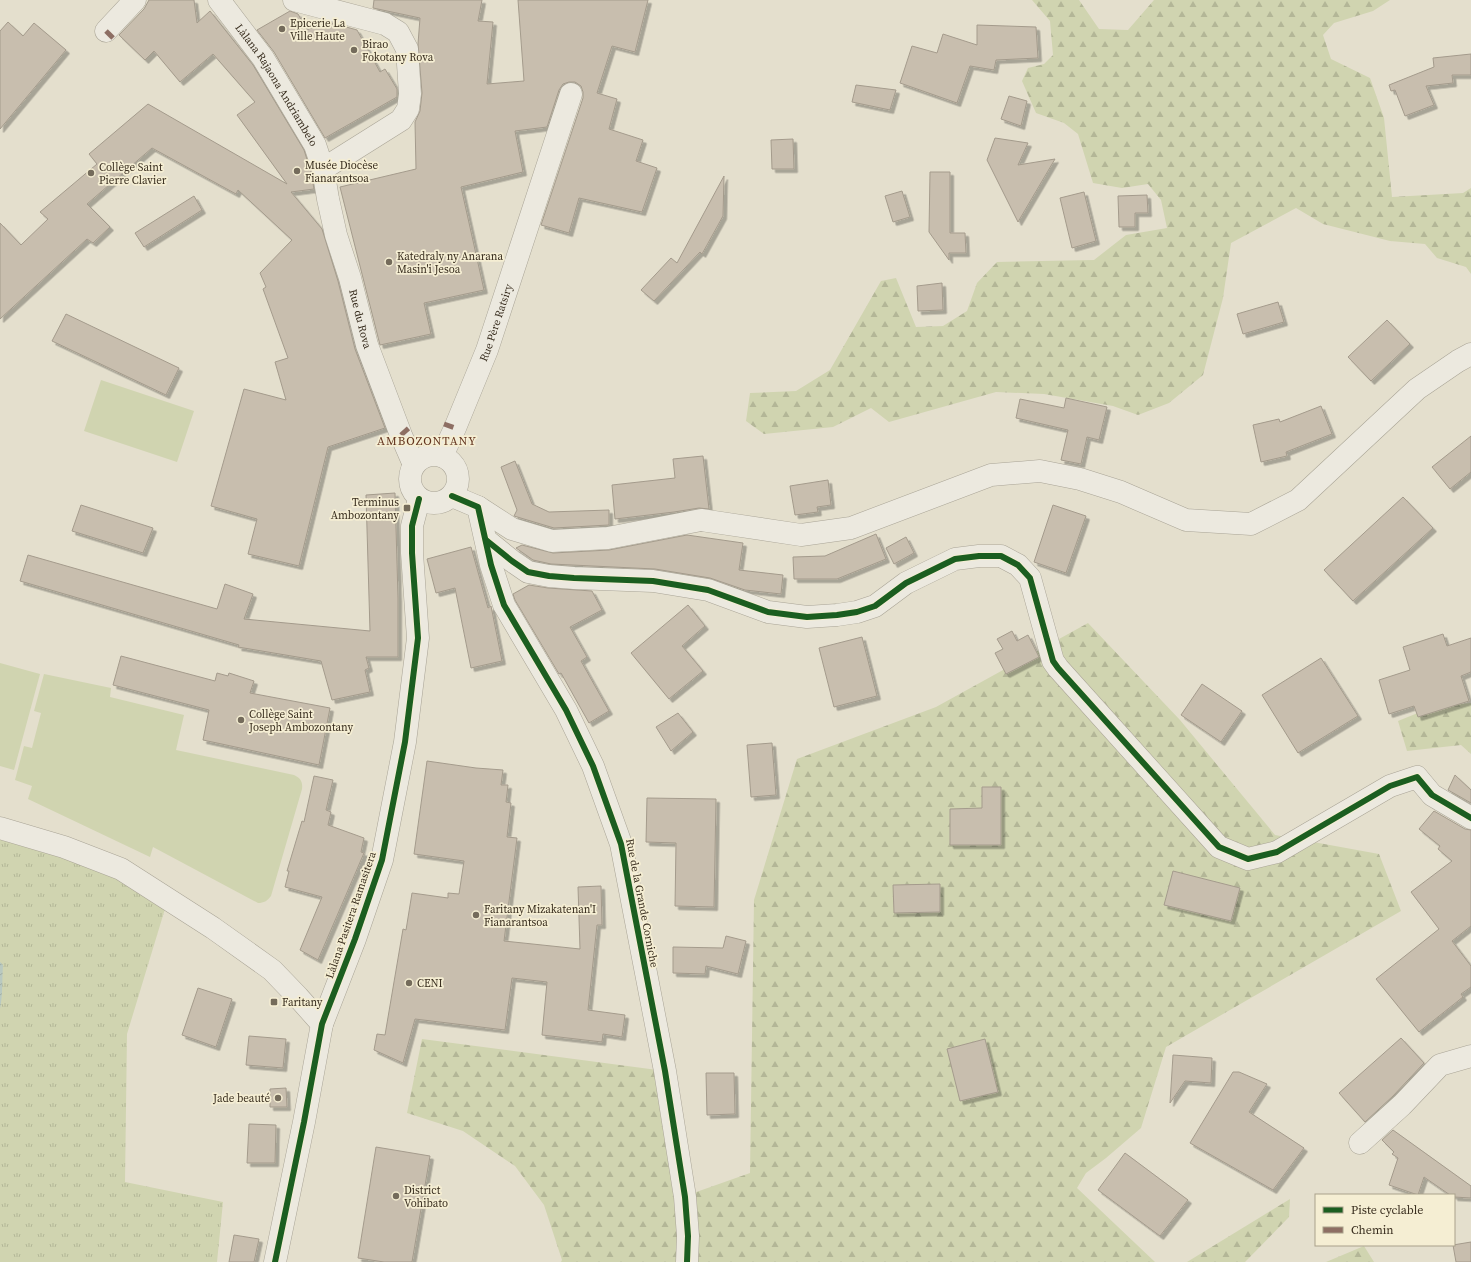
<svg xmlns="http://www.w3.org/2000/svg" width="1471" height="1262" font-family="'Source Serif 4',serif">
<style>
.grass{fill:url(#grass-tufts)}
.forest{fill:url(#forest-firs)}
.pitch{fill:#d0d4b0}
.water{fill:url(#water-waves)}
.building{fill:#c8beae;stroke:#a49b8c;filter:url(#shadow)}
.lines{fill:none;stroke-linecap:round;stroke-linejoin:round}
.minor-casing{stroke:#a9a496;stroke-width:23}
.minor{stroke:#ece9df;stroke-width:22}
.quiet{stroke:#8d6e63;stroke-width:5;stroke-dasharray:10 5;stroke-linecap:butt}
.cycleway-casing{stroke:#f5eed3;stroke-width:8}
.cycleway{stroke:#1b5e20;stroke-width:6}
.poi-dot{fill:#746b5b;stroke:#f5eed3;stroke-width:1.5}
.labels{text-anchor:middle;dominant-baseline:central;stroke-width:3.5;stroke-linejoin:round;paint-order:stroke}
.poi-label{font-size:11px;fill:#382d1e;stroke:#f5eed3;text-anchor:start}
.street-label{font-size:11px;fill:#382d1e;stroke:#f5eed3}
.neighbourhood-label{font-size:12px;letter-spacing:1px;fill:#63341f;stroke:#f5eed3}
</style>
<defs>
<pattern id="grass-tufts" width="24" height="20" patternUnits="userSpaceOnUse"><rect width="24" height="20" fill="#d0d4b0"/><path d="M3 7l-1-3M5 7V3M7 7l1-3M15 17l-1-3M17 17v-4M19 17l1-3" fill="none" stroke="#b3b697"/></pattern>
<pattern id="forest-firs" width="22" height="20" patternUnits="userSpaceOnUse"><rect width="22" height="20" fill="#d0d4b0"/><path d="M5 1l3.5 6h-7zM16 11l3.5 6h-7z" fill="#b3b697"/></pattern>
<pattern id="water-waves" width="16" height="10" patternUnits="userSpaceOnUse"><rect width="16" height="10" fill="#b9c9c0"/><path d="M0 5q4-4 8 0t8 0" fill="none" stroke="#a0ada5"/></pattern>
<filter id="shadow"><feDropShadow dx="3.5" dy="3.5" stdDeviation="0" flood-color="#0004"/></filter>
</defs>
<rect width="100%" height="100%" fill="#e4dfcd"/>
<polygon class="grass" points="0,828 168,899 127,1034 125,1182 223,1202 217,1262 0,1262"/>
<g class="forest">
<polygon points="1032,0 1079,0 1099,29 1128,30 1154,0 1390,0 1373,11 1334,23 1323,35 1331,59 1370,78 1384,118 1392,197 1463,193 1471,188 1471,274 1466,267 1437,258 1425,244 1390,241 1323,224 1296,208 1231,243 1223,298 1203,375 1169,403 1138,415 1113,406 1044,394 996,392 889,422 871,408 833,427 764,434 746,421 750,393 796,391 830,370 881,281 896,278 916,327 943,326 967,311 977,283 997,262 1094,260 1126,235 1167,228 1161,200 1148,184 1122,188 1093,183 1078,134 1064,123 1036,113 1022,81 1028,68 1044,64 1053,55 1050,21"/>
<polygon points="1088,623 1180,720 1275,835 1379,854 1401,911 1166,1047 1141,1128 1106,1158 1086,1173 1077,1188 1155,1262 561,1262 562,1260 544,1205 515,1166 463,1131 407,1113 422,1039 665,1071 685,1196 750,1173 754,900 797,759 936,707"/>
<polygon points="1471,703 1471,754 1461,745 1407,751 1398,721 1435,706"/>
<polygon points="1290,1199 1289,1217 1245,1262 1187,1262"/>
<polygon points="1364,1246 1374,1262 1326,1262"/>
</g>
<g class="pitch">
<polygon points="101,380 194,411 177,462 84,431"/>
<polygon points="0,663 40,674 14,770 0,766"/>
<path d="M44,674L111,688L110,697L184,715L176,750L294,775C300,778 303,781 302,789L271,896C267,901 264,903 258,903L153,847L150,857L28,799L32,786L15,780L24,746L32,748L41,713L34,711Z"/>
</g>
<path class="water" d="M0,962L3,965C2,980 3,994 0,1009Z"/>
<g class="building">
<polygon points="149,0 194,0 197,23 210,11 253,65 304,150 311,172 314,189 291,192 322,229 338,281 355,349 385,428 328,447 299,566 248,554 257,519 211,506 244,389 286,400 275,362 288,358 263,289 266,287 260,273 292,240 238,190 236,194 152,148 87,204 110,227 93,243 87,239 0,319 0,223 21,245 48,219 40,212 97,164 89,154 148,104 287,184 237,115 255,102 213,54 180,82 154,51 145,60 119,35 144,9"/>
<polygon points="374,0 482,0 478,21 493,22 487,84 524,81 518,0 648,0 635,52 612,46 597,93 617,99 609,129 643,140 636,161 657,168 642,212 579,198 569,233 541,225 583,98 583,92 581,86 575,82 569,82 563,84 559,90 547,127 515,131 523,172 461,187 484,290 424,303 431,334 380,345 340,187 416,169 415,122 420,111 422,93 418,44 420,18 373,8"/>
<polygon points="290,11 298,14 307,30 325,21 357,30 380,72 385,69 397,89 397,97 325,138 274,52 257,30"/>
<polygon points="8,22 23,36 34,23 66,50 0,129 0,31"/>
<polygon points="977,25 1036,27 1038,58 996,60 994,70 970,66 957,103 900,83 912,46 937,53 943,34 977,45"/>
<polygon points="1471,54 1471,75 1452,75 1453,83 1426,86 1434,105 1405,116 1395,90 1391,91 1389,85 1434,67 1433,58"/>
<polygon points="856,85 896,90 890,110 852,102"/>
<polygon points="1009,96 1027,101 1021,126 1001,119"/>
<polygon points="995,138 1028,143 1018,165 1055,159 1018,222 987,160"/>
<polygon points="793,139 794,169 772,169 771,140"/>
<polygon points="930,172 950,172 950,233 965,233 966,253 949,253 949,260 929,232"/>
<polygon points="724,176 723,216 702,254 700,252 654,301 641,290 671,258 677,263"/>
<polygon points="902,191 910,217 893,222 885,196"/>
<polygon points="1084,192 1096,241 1072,248 1060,198"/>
<polygon points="1147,195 1148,213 1135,213 1135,227 1119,227 1118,196"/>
<polygon points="194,196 202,210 144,247 135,233"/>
<polygon points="942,283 943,310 918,311 917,286"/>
<polygon points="1278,302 1284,322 1243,334 1237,314"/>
<polygon points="66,314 179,368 166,395 52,341"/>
<polygon points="1387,320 1410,344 1371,381 1348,357"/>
<polygon points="1066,398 1107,407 1099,440 1087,437 1081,464 1061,460 1068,430 1016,418 1020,399 1064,408"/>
<polygon points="1321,406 1332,434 1286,452 1287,456 1261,462 1253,425 1279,419 1280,422"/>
<polygon points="1471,436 1471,472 1450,489 1432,467"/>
<polygon points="703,456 709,509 699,508 674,512 615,519 612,485 675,478 673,459"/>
<polygon points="515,461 532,504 549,512 609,510 609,525 554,528 514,516 517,510 501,467"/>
<polygon points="828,480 831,505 817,507 818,512 795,515 790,486"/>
<polygon points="395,493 398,598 398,657 366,657 369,668 365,670 370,692 332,700 321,661 238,647 239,645 20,581 28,555 217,609 225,584 253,594 244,619 370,631 366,495"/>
<polygon points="1403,497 1433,528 1353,601 1324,570"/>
<polygon points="81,505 153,528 143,553 72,531"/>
<polygon points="1053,505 1086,516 1066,573 1034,562"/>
<polygon points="876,534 886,559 837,579 794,579 793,557 825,556"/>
<polygon points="687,535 743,543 739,570 783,575 781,594 745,590 710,578 655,569 551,564 533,560 516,548 522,545 553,553 609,550"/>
<polygon points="906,537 914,553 894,564 886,548"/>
<polygon points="471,547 488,608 491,606 502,661 471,668 455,588 436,593 427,559"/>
<polygon points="529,585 548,588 592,591 602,610 570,627 587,657 581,661 609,711 589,723 561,673 559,674 515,600 513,594"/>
<polygon points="688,605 705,626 682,646 703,671 669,699 631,653"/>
<polygon points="1012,631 1017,641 1028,635 1039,657 1006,674 995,653 1003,649 997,639"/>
<polygon points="1443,634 1447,646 1471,638 1471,672 1461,676 1469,701 1418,717 1414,706 1389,714 1379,680 1410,670 1403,647"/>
<polygon points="862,637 877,696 834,707 819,648"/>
<polygon points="121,656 215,681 217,673 228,676 229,673 254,681 250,693 330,708 319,765 203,740 209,710 113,685"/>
<polygon points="1321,658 1358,716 1298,753 1262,695"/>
<polygon points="1202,684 1242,711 1221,742 1181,715"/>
<polygon points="678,713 693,732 671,751 656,727"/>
<polygon points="772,743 776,795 751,797 747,745"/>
<polygon points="427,761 476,768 503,770 501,785 508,785 506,802 511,803 507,837 517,838 504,941 580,949 578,887 601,886 602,925 597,925 588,1010 625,1015 622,1037 603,1034 602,1042 542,1035 547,982 512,978 505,1030 415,1019 403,1063 374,1050 377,1034 385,1035 403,929 406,930 412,893 448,898 448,893 459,894 464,861 414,854"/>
<polygon points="1455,775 1471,790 1471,803 1448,790"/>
<polygon points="314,776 333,780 326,810 331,812 328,825 364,838 361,852 364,853 318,960 300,950 322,897 285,887 289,871 287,871 302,821 304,822"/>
<polygon points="982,787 1001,787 1001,845 950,845 950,809 982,808"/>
<polygon points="647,798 716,799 714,907 675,906 676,843 646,842"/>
<polygon points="1434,811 1465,829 1471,830 1471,926 1452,941 1471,966 1471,987 1461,994 1463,997 1419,1032 1376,979 1439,929 1411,892 1452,861 1438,849 1440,846 1419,829"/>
<polygon points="1173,871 1240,888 1231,921 1164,905"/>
<polygon points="940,884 940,912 894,913 893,885"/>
<polygon points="726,936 746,941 738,974 706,966 705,974 673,973 673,947 723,948"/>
<polygon points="198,988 232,999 216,1047 182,1035"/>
<polygon points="249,1036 286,1039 283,1068 246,1065"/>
<polygon points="1401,1038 1424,1063 1393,1096 1365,1122 1339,1093"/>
<polygon points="985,1039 998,1092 960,1101 947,1049"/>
<polygon points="1173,1055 1212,1058 1211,1083 1185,1081 1170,1103"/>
<polygon points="1233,1072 1239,1072 1267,1084 1249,1112 1304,1148 1273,1190 1190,1143"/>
<polygon points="706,1073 734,1073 735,1114 707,1115"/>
<polygon points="286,1088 287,1107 270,1107 270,1089"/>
<polygon points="249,1124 276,1125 275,1163 247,1163"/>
<polygon points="1393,1130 1471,1186 1471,1198 1454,1197 1454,1195 1450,1195 1424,1177 1418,1195 1389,1185 1398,1158 1392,1154 1394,1152 1382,1140"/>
<polygon points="376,1147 430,1156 412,1262 384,1262 358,1258"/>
<polygon points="1125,1153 1188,1200 1160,1236 1098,1190"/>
<polygon points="234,1235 259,1239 254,1262 229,1262"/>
<polygon points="1471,1242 1471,1262 1456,1262 1453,1245"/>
</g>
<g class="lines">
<g class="minor-casing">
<g id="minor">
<path id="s1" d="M219,0L263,58L315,145L323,169L328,199L336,235L350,278L367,345L401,435L414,465"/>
<polyline points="294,0 385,24 398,32 407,49 410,94 408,109 401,120 323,169"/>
<polyline points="106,31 135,0"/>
<circle cx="434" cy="479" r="24"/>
<path id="s2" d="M442,456L455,428L487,350L571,94"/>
<polyline points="452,496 478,507 491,565 504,605 566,710 593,766 621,844 665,1071 685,1197 688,1236 687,1262"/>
<polyline points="478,507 512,529 552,541 608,538 701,520 801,535 851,528 991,475 1040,471 1080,479 1121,492 1186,520 1251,524 1298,500 1417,389 1458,361 1471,354"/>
<polyline points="486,540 512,561 528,572 549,576 574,578 653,581 708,590 768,612 807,617 837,615 857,612 875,606 906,583 955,559 979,556 1001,556 1018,565 1030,578 1053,661 1058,668 1219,847 1248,859 1277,852 1390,786 1417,777 1432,795 1471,818"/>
<polyline points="0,828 64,847 121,869 213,928 272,970 298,997 322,1024"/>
<polyline points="1360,1143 1402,1105 1440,1065 1471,1056"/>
<polyline points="275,1262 304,1122 322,1024 355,939 382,860 405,742 418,638 412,553 412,526 419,499"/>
</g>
</g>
<use href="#minor" class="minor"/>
<g class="quiet">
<polyline points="106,31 115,40"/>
<polyline points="444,424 455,428"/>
<polyline points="401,435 410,427"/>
</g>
<g class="cycleway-casing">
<g id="cycleway">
<polyline points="452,496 478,507 491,565 504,605 566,710 593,766 621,844 665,1071 685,1197 688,1236 687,1262"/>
<polyline points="486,540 512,561 528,572 549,576 574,578 653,581 708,590 768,612 807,617 837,615 857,612 875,606 906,583 955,559 979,556 1001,556 1018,565 1030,578 1053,661 1058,668 1219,847 1248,859 1277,852 1390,786 1417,777 1432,795 1471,818"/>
<polyline points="275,1262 304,1122 322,1024 355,939 382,860 405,742 418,638 412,553 412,526 419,499"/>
</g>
</g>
<use href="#cycleway" class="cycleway"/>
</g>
<g class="poi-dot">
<circle cx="282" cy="29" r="4"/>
<circle cx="354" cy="50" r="4"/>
<circle cx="297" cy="171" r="4"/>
<circle cx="91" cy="173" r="4"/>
<circle cx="389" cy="262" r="4"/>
<rect x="403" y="504" width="8" height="8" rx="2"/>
<circle cx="241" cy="720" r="4"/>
<circle cx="476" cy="915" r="4"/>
<circle cx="409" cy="983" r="4"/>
<rect x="270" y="998" width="8" height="8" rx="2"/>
<circle cx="278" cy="1098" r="4"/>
<circle cx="396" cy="1196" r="4"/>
</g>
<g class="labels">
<g class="poi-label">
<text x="290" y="23">Epicerie La<tspan x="290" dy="13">Ville Haute</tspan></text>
<text x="362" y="44">Birao<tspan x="362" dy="13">Fokotany Rova</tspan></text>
<text x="305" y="165">Musée Diocèse<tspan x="305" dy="13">Fianarantsoa</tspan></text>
<text x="99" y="167">Collège Saint<tspan x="99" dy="13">Pierre Clavier</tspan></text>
<text x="397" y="256">Katedraly ny Anarana<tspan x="397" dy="13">Masin'i Jesoa</tspan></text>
<text x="399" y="502" text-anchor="end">Terminus<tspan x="399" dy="13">Ambozontany</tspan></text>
<text x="249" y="714">Collège Saint<tspan x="249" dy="13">Joseph Ambozontany</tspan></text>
<text x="484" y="909">Faritany Mizakatenan'I<tspan x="484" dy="13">Fianarantsoa</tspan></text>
<text x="417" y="983">CENI</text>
<text x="282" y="1002">Faritany</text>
<text x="270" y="1098" text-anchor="end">Jade beauté</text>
<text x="404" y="1190">District<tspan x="404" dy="13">Vohibato</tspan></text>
</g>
<g class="street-label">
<text stroke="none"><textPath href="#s1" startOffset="103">Làlana Rajaona Andriambelo</textPath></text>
<text stroke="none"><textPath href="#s1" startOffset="354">Rue du Rova</textPath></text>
<text stroke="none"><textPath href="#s2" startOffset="144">Rue Père Ratsiry</textPath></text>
<text transform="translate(642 903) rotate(79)">Rue de la Grande Corniche</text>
<text transform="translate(351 915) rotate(-71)">Làlana Pasitera Ramasitera</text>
</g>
<g class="neighbourhood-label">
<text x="427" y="441">AMBOZONTANY</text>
</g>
</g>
<rect x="1315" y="1194" width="140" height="52" fill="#f5eed3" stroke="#a9a18b"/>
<rect x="1323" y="1207" width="20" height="6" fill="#1b5e20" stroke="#a9a18b"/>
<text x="1351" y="1214" font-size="12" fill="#382d1e">Piste cyclable</text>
<rect x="1323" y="1227" width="20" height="6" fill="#8d6e63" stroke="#a9a18b"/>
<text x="1351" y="1234" font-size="12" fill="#382d1e">Chemin</text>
</svg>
